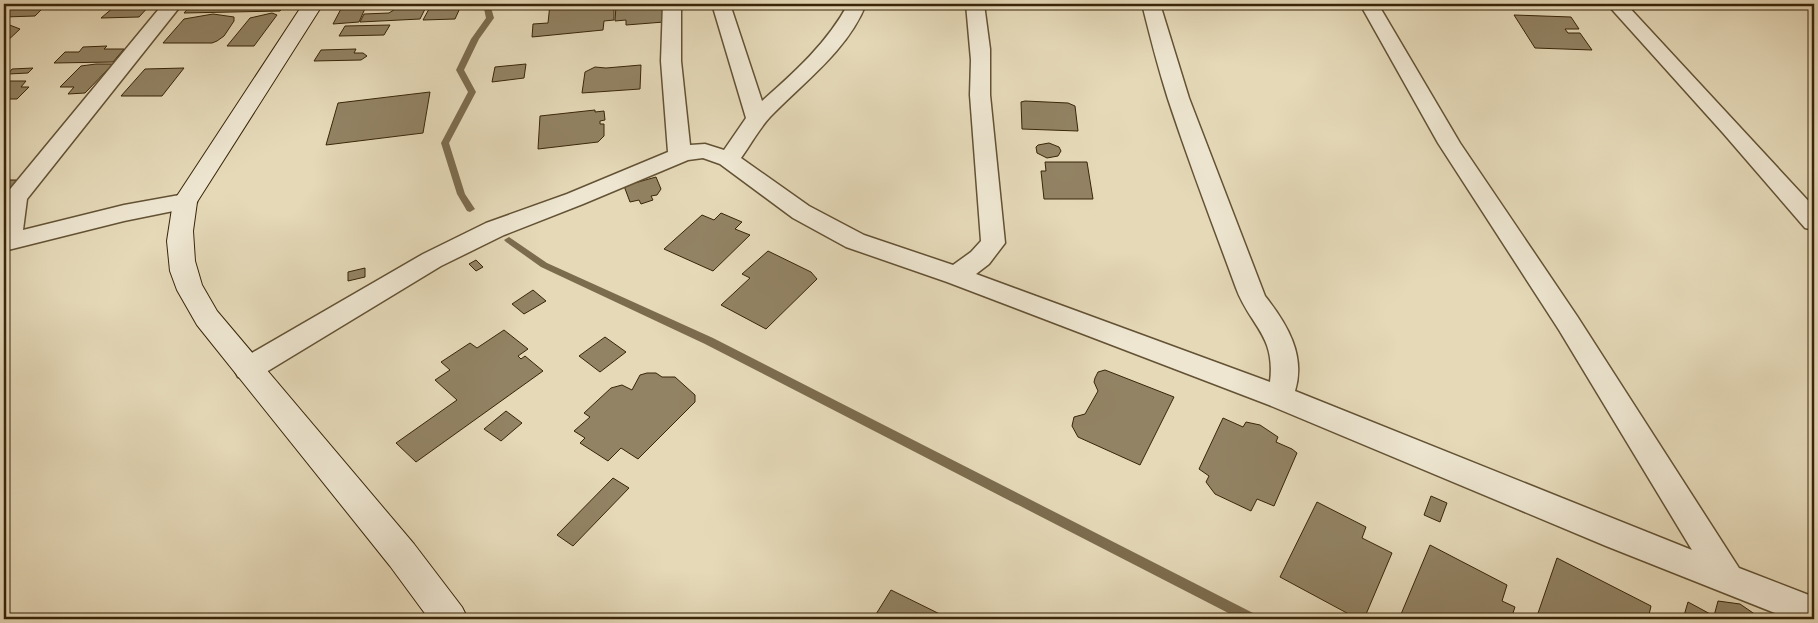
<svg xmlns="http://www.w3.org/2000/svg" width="1818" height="623" font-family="Alegreya,serif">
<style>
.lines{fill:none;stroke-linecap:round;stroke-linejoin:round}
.stream{fill:#7c6c4e;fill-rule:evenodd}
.building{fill:#928364;stroke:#382508}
.street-casing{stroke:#635234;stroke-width:3}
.secondary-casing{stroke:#382508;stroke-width:2}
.street{fill:#eee6d1;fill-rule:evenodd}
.secondary{fill:#eee6d1;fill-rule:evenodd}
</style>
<rect width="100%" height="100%" fill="#e5d9b8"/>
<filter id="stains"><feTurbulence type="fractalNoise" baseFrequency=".004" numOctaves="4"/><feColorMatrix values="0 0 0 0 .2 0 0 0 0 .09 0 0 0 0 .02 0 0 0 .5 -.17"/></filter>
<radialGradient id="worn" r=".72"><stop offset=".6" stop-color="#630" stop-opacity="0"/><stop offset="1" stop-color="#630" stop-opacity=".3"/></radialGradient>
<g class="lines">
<g class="stream">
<polygon points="483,4 490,4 494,18 479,39 464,70 476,92 449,143 465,194 475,209 470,212 467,211 457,194 441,143 468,92 456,70 471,39 486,18"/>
<polygon points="509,237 547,263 713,338 1257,615 1258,619 1240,619 705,344 541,267 506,242 504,240"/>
</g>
</g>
<g class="building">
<polygon points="4,4 47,4 35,16 4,17"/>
<polygon points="99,4 151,4 139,17 101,18 114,7 96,7"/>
<polygon points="192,4 286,4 280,11 184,13"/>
<polygon points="367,4 359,22 333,24 343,5"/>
<polygon points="403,4 432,4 431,7 426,7 420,19 360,22 364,14 389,13"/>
<polygon points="507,4 535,4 534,6 507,8"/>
<polygon points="550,4 605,4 604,8 614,7 614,20 604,21 603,30 532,37 533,24 548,23"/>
<polygon points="622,4 664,4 664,22 626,25 626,20 615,21 616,6 622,6"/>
<polygon points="460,8 455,19 423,20 429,9"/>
<polygon points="272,13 277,15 254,46 227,46 250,18"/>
<polygon points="213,14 234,17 234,21 224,36 217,41 212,43 163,43 184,19"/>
<polygon points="1514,15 1571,17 1579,29 1565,29 1568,33 1580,33 1592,50 1535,48"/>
<polygon points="7,24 20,29 4,44 4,25"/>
<polygon points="390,25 384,35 339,36 345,26"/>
<polygon points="107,46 104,49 124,49 113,62 54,63 65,52 79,52 83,47"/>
<polygon points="356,49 354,53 363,53 367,56 361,60 314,61 321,50"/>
<polygon points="96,64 113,64 85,93 68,94 74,87 60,87 81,66"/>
<polygon points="526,64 524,78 492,82 495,67"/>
<polygon points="641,65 640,89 582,93 585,72 595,67 606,68"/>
<polygon points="33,68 28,73 8,74 12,69"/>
<polygon points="184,68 162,96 121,96 145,69"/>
<polygon points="4,81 26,81 21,87 29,87 17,99 9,99 4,105"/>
<polygon points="430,92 423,133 326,145 338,103"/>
<polygon points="1025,101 1068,103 1075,106 1078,131 1022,129 1021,102"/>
<polygon points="595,110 595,112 604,111 605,120 600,121 600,124 604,124 604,136 598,142 538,149 540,116"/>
<polygon points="1049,143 1059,147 1061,151 1058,156 1047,158 1037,153 1036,147 1038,145"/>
<polygon points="1045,162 1087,162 1093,199 1044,199 1041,171 1046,171"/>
<polygon points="656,177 661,189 657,195 651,196 653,200 641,204 639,200 630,202 624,186"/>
<polygon points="4,180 16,180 16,184 4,198"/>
<polygon points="721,213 742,222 735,229 750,235 713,271 664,249 702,215 714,220"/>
<polygon points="768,251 811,272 817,279 766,329 721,305 750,278 742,274"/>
<polygon points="476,260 483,267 476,271 469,264"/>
<polygon points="365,268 365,277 348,281 348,272"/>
<polygon points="533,290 546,301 524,314 512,304"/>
<polygon points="504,330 528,349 518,356 521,359 525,356 543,371 416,462 396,443 457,400 435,380 450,370 441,362 470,343 477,348"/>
<polygon points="605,337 626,352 600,372 579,356"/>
<polygon points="1105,370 1174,397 1140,465 1078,437 1072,426 1074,417 1085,414 1098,391 1094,382 1095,378 1098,372"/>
<polygon points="647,373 656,373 662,377 675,377 695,395 695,402 638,459 621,448 608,461 580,443 585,438 574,431 590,417 584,413 611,388 622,385 632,390 640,375"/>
<polygon points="506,411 522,423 501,441 484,429"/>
<polygon points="1223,418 1243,427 1246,422 1260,425 1278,437 1276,442 1292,449 1297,453 1274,506 1257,499 1251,511 1215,494 1206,482 1209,476 1199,469"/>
<polygon points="613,478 629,488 573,546 557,535"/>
<polygon points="1431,496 1447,503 1440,522 1424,515"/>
<polygon points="1317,502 1366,527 1362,538 1392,553 1364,619 1358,619 1280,577"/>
<polygon points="1430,545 1507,585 1502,601 1515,607 1511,619 1399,619"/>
<polygon points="1557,558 1651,606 1648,619 1536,619"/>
<polygon points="891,590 950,619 873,619"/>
<polygon points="1718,601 1740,604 1756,615 1759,619 1683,619 1688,602 1714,616"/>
</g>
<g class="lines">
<g class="street-casing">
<g id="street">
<polygon points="163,4 182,4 27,199 23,230 124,205 185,194 193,197 197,202 193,207 124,221 4,251 4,197 7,193"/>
<path d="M663,4H681V61L690,145L705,144L724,150L746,118L712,4H730L762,101C795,72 828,42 848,4H866C848,50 804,82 770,117C759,129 751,144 741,158L809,206L864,235L953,265L971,252L981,241L970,95L971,60L966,4H984L990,49V95L1005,243L989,264L976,274L1270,382C1276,335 1250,326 1236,288C1213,225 1189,163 1168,99C1158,68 1150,36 1142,4H1160L1189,98L1265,296C1287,324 1306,355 1295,391L1692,550L1559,330L1438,143L1360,4H1378L1460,143L1577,316L1739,568L1814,597V619H1790L1606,546L1269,405L947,282L846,247L793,218L720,164L703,158L688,160L583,204L504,235L441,266L258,377L248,380L238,377L234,369L238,361L423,254L486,223L567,194L668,152L661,61Z"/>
<polygon points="1607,4 1626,4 1814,207 1814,230 1805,228 1723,133"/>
</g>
</g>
<g class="secondary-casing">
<polygon id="secondary" points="303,4 323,4 197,202 193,231 195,261 202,285 217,311 414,544 462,607 468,619 429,619 390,566 197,325 177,290 170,271 167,241 173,202"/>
</g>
<use href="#street" class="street"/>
<use href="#secondary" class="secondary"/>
</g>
<rect width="1818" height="623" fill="none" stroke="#e5d9b8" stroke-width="20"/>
<rect x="5" y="5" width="1808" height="613" fill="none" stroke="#382508" stroke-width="2.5"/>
<rect x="10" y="10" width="1798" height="603" fill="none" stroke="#382508"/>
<rect width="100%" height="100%" filter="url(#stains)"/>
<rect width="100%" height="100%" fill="url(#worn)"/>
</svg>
